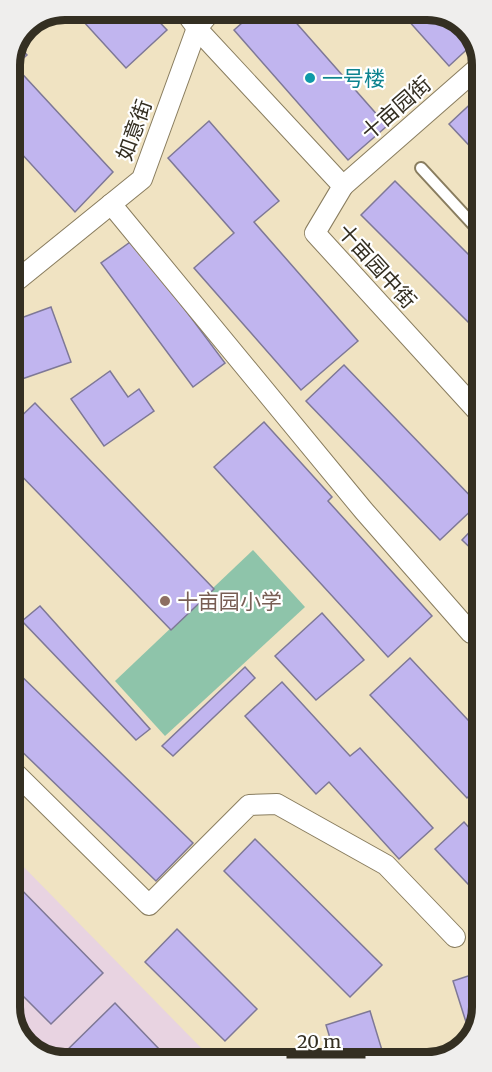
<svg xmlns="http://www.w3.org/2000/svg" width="492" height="1072" font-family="Merriweather,'Noto Sans SC',serif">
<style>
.commercial{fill:#e8d3e1}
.green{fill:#8ec4aa}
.building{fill:#c1b5ef;stroke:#7e7896;stroke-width:1.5}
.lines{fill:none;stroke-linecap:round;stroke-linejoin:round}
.lane-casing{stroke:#897d5f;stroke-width:14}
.street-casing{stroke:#897d5f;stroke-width:22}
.lane{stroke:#fff;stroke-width:10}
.street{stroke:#fff;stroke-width:20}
.culture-dot{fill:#0f9aa8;stroke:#fff;stroke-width:2}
.education-dot{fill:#8d6e63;stroke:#fff;stroke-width:2}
.labels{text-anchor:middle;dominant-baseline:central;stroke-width:4.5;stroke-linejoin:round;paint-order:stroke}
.culture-label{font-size:21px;fill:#0d838f;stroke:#fff;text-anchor:start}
.street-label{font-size:21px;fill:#342f22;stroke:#fff}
.education-label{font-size:21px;fill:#785e54;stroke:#fff;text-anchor:start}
.rim{fill:none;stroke:#342f22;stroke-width:8}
</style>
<rect width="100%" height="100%" fill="#f0e3c2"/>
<polygon class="commercial" points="12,855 210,1057 206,1062 61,1063 31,1051 12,1025"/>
<polygon class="green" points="253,550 305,607 165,736 115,681"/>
<g class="building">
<polygon points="72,9 147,9 167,30 126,68"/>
<polygon points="258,9 284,9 387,126 348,160 234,30"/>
<polygon points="398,9 431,9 461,21 476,41 449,66"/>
<polygon points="17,44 27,55 15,66 113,172 75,212 9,140 9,61"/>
<polygon points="480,95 480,157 449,124"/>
<polygon points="209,121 279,201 254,222 358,341 301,390 194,268 234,233 168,158"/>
<polygon points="395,181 481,267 481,335 361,215"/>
<polygon points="133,240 225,363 193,387 101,263"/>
<polygon points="51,307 71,362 19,380 10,355 10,322"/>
<polygon points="344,365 478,504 440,540 306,401"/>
<polygon points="110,371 128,397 139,389 154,411 104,446 71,399"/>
<polygon points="35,403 214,589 171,630 10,464 10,427"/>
<polygon points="264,422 332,497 328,501 432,616 388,657 214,467"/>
<polygon points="481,520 482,559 462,540"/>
<polygon points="40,606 150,729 136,740 22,621"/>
<polygon points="322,613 364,660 316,700 275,656"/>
<polygon points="410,658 482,735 482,783 467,798 370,695"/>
<polygon points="11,666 193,843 156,881 11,741"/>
<polygon points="245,667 255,678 173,756 162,746"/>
<polygon points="282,682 350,756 360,748 433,828 399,859 329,782 316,794 245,716"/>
<polygon points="464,822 482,842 483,900 435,849"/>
<polygon points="255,839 382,965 350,997 224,871"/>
<polygon points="12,880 103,973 51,1024 12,985"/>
<polygon points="177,929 257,1009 225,1041 145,962"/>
<polygon points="483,971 483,1011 472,1041 453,981"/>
<polygon points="115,1003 160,1050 158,1062 56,1061"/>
<polygon points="370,1011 385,1060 337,1061 326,1025"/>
</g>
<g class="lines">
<g class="lane-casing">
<polyline id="lane" points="421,168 480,232"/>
</g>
<g class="street-casing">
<g id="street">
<polyline points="183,9 200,32 343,186 315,233 481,415"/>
<polyline points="343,186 480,66"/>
<polyline points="111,204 364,511 471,633 482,624"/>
<polyline points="10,286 142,179 197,28 213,9"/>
<polyline points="11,769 149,905 249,805 277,804 386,865 455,937"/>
</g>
</g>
<use href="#lane" class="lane"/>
<use href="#street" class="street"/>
</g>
<circle class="culture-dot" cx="310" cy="78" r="6"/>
<circle class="education-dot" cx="165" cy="601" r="6"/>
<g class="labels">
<g class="culture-label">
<text x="322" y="78">一号楼</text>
</g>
<g class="street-label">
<text transform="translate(396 108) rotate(-41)">十亩园街</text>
<text transform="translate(134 130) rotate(-70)">如意街</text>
<text transform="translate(377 266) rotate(48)">十亩园中街</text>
</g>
<g class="education-label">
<text x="177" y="601">十亩园小学</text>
</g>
</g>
<path d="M0 0H492V1072H0ZM65 20H427A45 45 0 0 1 472 65V1007A45 45 0 0 1 427 1052H65A45 45 0 0 1 20 1007V65A45 45 0 0 1 65 20Z" fill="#efeeed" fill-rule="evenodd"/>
<path class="rim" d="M65 20H427A45 45 0 0 1 472 65V1007A45 45 0 0 1 427 1052H65A45 45 0 0 1 20 1007V65A45 45 0 0 1 65 20Z"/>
<path d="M288 1048v9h76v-9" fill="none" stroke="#342f22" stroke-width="3"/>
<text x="297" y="1048" font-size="18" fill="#342f22" stroke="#ffffff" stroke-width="4.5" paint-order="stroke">20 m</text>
</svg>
